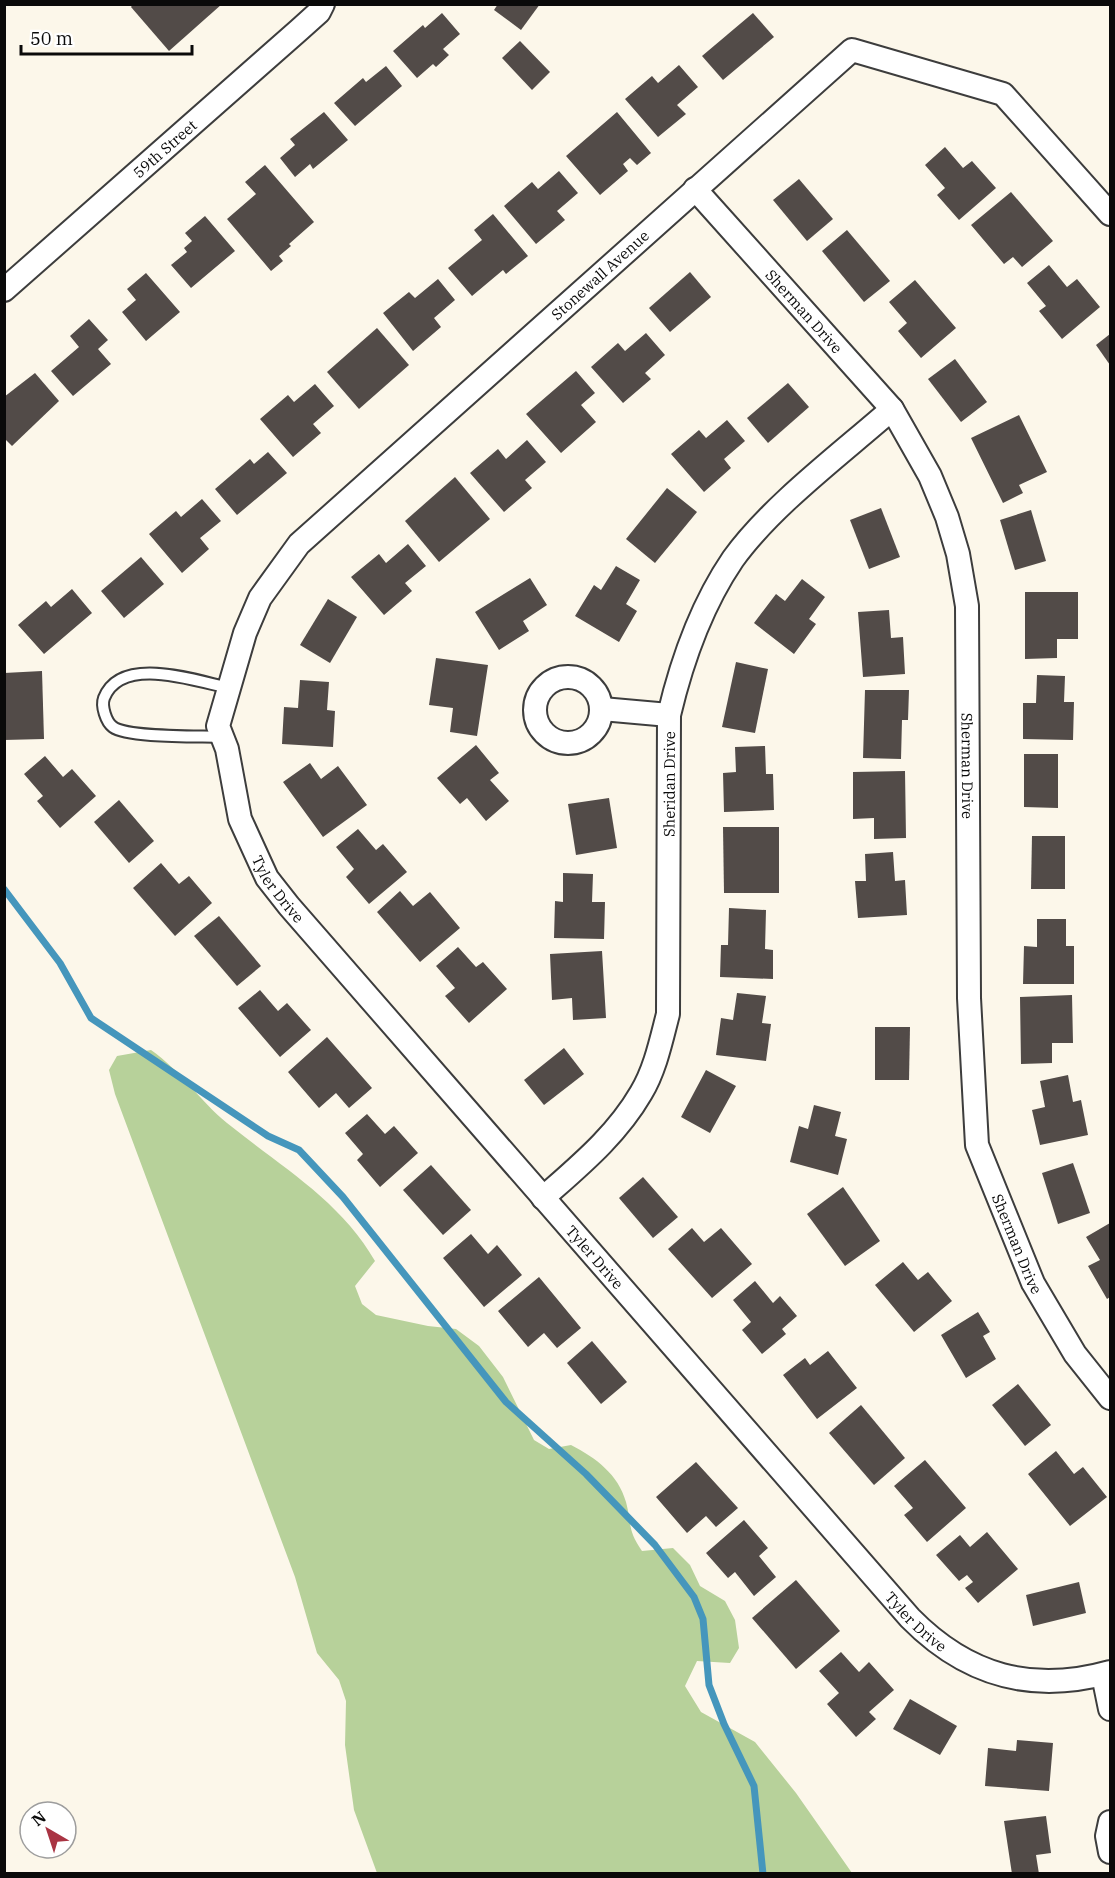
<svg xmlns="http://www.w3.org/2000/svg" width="1115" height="1878" font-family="'IBM Plex Serif',serif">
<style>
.forest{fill:#b7d19a}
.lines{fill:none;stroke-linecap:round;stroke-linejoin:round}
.stream{stroke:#4596bc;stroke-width:7}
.building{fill:#524b48}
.service-casing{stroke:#3d3d3d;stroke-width:14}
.minor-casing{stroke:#3d3d3d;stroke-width:26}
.service{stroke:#fff;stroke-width:10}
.minor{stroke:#fff;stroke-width:22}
.labels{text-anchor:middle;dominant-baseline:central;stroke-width:6;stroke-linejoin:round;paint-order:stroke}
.street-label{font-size:15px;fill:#0a0a0a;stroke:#fff}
</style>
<rect width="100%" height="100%" fill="#fcf7ea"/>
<path class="forest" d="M151,1050C181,1071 200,1101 227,1123C280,1166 340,1200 375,1261L355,1286L362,1304L376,1315L428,1326L456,1329L479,1346L503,1377L534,1440L549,1449L571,1445C596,1458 618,1474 626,1502C632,1525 627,1529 642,1551L673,1548L690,1565L700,1586L725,1601L735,1620L739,1648L730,1663L697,1661L685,1686L701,1712L755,1742L796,1793L852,1873H377L354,1810L345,1745L346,1701L339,1680L317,1653L295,1577L115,1094L109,1070L117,1056Z"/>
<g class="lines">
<polyline class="stream" points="4,889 60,963 91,1018 268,1136 299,1150 343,1197 506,1402 586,1474 655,1545 694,1597 703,1619 709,1685 724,1724 754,1786 763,1874"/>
</g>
<g class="building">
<polygon points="133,4 222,4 169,51 131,7"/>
<polygon points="498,4 540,4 521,30 494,10"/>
<polygon points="442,13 460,34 443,49 449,55 436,67 433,64 417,78 393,51 423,25 425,28"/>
<polygon points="753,13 774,37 723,80 702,56"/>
<polygon points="520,41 550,72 532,90 502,58"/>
<polygon points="679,65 698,87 677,105 686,114 658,137 625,99 652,76 658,83"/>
<polygon points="386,66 402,86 355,126 334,103 363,78 366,82"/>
<polygon points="324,112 348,140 313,169 310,164 295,177 280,158 295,145 290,139"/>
<polygon points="617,112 651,153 637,165 630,158 623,164 628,171 600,195 566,156"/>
<polygon points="945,147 963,168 972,161 996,188 959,220 937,195 945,188 925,165"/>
<polygon points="265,165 314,222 289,244 291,246 279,256 283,261 271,271 227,219 256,194 245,182"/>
<polygon points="559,171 578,193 557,211 565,220 536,244 504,206 532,182 538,189"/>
<polygon points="799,179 833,219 807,241 773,200"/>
<polygon points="1011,192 1053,241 1022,267 1013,257 1004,264 971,225"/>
<polygon points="493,214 528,256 506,274 503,270 472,296 448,268 482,240 474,230"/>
<polygon points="205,216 235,251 191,288 171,265 187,252 184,248 192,241 185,233"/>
<polygon points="847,230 890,281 864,302 822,251"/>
<polygon points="1049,265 1067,287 1077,279 1100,307 1062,339 1039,311 1046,306 1027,283"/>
<polygon points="690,272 711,297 670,332 649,308"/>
<polygon points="146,273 180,312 146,341 122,312 136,300 127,289"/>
<polygon points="438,279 455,300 434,318 441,327 413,351 383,313 409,292 415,298"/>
<polygon points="915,280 956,328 921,358 898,331 907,323 889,302"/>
<polygon points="89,319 108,340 98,349 111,364 73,396 51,371 79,347 70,336"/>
<polygon points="377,328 409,365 359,409 327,372"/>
<polygon points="646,333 665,355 645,373 651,379 623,403 591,367 618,343 625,351"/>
<polygon points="1110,334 1110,365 1096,345"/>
<polygon points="955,359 987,402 961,422 928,379"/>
<polygon points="576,371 595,393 581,405 596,422 561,453 526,414"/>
<polygon points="35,373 59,401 12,446 4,438 4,397"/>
<polygon points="788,383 809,407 768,443 747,418"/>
<polygon points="315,384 334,406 313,424 321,433 293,457 260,419 288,395 294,402"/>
<polygon points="1019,415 1047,472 1019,485 1023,493 1003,503 971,438"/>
<polygon points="727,420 745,441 724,459 731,468 704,492 671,454 699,430 706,438"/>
<polygon points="527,440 546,462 525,480 532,488 504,512 470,473 498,449 506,459"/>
<polygon points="268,452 287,473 237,515 215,489 250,459 254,464"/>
<polygon points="455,477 490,519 439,562 405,521"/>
<polygon points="667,488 697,512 655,563 626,539"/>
<polygon points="202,499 221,521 200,538 209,549 182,573 149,534 176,511 181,517"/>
<polygon points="881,508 900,557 869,569 850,520"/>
<polygon points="1031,510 1046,561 1015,570 1000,520"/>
<polygon points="408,544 426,566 405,583 412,591 384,615 351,577 379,554 386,563"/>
<polygon points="141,557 164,584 124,618 101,591"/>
<polygon points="616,566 640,580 626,604 637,611 619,642 575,616 594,585 601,590"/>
<polygon points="530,578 547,605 523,621 529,631 499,650 475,612"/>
<polygon points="802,579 825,597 809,619 816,624 794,654 754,623 776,594 785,601"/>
<polygon points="72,589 92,613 44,654 18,625 46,601 51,607"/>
<polygon points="1025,592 1078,592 1078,639 1057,639 1057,658 1025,659"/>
<polygon points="328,599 357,617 330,663 300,645"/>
<polygon points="889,610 891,638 903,637 905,674 863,677 858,612"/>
<polygon points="436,658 488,665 477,736 450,732 453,708 429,705"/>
<polygon points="736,662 768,669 755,733 722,727"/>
<polygon points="42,671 44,739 4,740 4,673"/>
<polygon points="1037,675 1065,676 1064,702 1074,702 1073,740 1023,739 1023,703 1036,703"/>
<polygon points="300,680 329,682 327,710 335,711 333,747 282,744 284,707 298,708"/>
<polygon points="865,690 909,690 908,720 902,720 901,759 863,758"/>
<polygon points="476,745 499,773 490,780 509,801 486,821 467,798 460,804 437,778"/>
<polygon points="765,746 766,774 773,774 774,810 724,812 723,773 736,772 735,747"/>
<polygon points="1024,754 1058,754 1058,808 1024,807"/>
<polygon points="45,756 63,777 72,769 96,796 60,828 37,801 43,796 24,774"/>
<polygon points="310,763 321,779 338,766 367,805 323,837 283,782"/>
<polygon points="905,771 906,838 874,839 874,818 853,819 853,772"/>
<polygon points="609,798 617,848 576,855 568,804"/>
<polygon points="119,800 154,841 129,863 94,822"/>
<polygon points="723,827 779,827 779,893 724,893"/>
<polygon points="358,829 376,850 383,844 407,872 369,904 346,877 354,869 336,847"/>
<polygon points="1032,836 1065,836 1065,889 1031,889"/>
<polygon points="893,852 895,881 905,880 907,915 858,918 855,881 866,881 865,854"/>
<polygon points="161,863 179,884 189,876 212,903 175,936 133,888"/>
<polygon points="563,873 593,874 592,902 605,902 604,939 554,938 555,901 563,902"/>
<polygon points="400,891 413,906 430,892 460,928 420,962 377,912"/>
<polygon points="729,908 766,910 765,949 773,950 773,979 720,977 721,945 728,945"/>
<polygon points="219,916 261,966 237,986 194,936"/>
<polygon points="1037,919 1066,919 1066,946 1074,946 1074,984 1023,984 1024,946 1037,947"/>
<polygon points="458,947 476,967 483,962 507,989 469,1023 445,996 455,988 436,966"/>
<polygon points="602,951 606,1018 573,1020 572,998 552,1000 550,954"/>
<polygon points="260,990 278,1011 287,1003 311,1030 280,1057 238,1008"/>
<polygon points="737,993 766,996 762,1023 771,1024 766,1061 716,1055 721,1018 733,1020"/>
<polygon points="1072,995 1073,1043 1052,1043 1052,1063 1021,1064 1020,997"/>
<polygon points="875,1027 910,1027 909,1080 875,1080"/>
<polygon points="327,1037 372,1088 349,1108 336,1093 319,1108 288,1072"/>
<polygon points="564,1048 584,1074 544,1105 524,1080"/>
<polygon points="706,1070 736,1086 710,1133 681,1117"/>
<polygon points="1068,1075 1073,1102 1081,1100 1088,1135 1040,1145 1032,1110 1045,1107 1040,1081"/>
<polygon points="814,1105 841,1112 835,1136 847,1139 838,1175 790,1162 799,1126 808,1129"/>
<polygon points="367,1114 385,1134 394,1126 418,1153 380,1187 357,1160 363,1154 345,1133"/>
<polygon points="1073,1163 1090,1213 1058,1224 1042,1173"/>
<polygon points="431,1165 471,1210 443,1235 403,1190"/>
<polygon points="643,1177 678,1217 653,1238 619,1198"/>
<polygon points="843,1187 880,1241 845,1266 807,1214"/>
<polygon points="1110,1223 1110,1297 1107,1299 1088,1266 1100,1260 1086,1237"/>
<polygon points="692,1228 704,1242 721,1228 752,1264 712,1298 668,1249"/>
<polygon points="471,1234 488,1254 497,1245 522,1275 484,1307 443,1258"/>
<polygon points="903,1262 918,1280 928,1272 952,1301 914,1332 875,1285"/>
<polygon points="539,1277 581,1328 557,1348 544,1333 528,1347 498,1311"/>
<polygon points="755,1281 773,1303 780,1296 797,1316 782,1329 786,1334 762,1354 742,1330 751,1322 733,1300"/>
<polygon points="978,1312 990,1332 983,1336 996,1359 966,1378 941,1335"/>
<polygon points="592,1341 627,1382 601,1404 567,1363"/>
<polygon points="828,1351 857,1388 817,1419 783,1375 805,1358 810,1365"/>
<polygon points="1018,1384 1051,1425 1025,1446 992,1405"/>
<polygon points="861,1405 905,1458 874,1485 829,1433"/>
<polygon points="1056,1451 1074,1474 1083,1467 1107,1497 1070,1526 1028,1474"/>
<polygon points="925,1460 966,1508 927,1542 904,1515 913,1508 894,1486"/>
<polygon points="696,1462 738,1508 716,1527 706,1516 687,1533 656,1497"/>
<polygon points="744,1520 768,1548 759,1556 776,1577 754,1596 735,1572 728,1578 706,1553"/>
<polygon points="987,1532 1018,1569 978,1603 965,1588 973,1582 967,1575 959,1581 936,1555 960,1535 970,1547"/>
<polygon points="796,1580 840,1631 796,1669 752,1618"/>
<polygon points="1079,1582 1086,1613 1033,1626 1026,1595"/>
<polygon points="841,1652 859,1672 869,1662 894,1690 869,1712 876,1719 856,1737 827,1704 839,1693 819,1671"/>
<polygon points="910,1699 957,1726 940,1755 893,1729"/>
<polygon points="1017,1740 1053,1743 1049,1791 985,1786 988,1748 1016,1751"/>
<polygon points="1046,1816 1051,1853 1036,1855 1039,1874 1012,1874 1004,1821"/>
</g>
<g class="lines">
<g class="service-casing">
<path id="service" d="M222,737C200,736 128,738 113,727C106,722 101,706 104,698C121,654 196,681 229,688"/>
</g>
<g class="minor-casing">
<g id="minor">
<path id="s1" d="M695,189L892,409L930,476L947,517L958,554L967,606L969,998L977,1145L1033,1283L1075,1354L1110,1398"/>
<path id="s2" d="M1110,214L1003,94L852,50L299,544L260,598L245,633L218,726L227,749L240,819L267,878L289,906L910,1618C967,1676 1032,1694 1110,1672"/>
<path id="s3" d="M4,290L299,30L319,12L323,4"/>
<circle cx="568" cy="710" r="33"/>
<polyline points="602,709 669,715"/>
<path id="s4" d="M543,1198C579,1166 616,1136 641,1093C655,1070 661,1041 668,1014L669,715C682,660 701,606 733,559C771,506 842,453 892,409"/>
<polyline points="1103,1675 1110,1709"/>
<polyline points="1110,1822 1107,1836 1110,1852"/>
</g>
</g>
<use href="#service" class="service"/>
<use href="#minor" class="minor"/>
</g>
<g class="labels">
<g class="street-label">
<text stroke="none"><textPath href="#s3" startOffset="214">59th Street</textPath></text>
<text transform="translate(600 275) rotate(-42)">Stonewall Avenue</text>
<text stroke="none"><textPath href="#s1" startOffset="164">Sherman Drive</textPath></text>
<text stroke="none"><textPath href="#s1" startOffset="668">Sherman Drive</textPath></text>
<text stroke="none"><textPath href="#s4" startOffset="458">Sheridan Drive</textPath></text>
<text stroke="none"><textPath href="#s2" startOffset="1437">Tyler Drive</textPath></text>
<text stroke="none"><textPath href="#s1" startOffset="1154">Sherman Drive</textPath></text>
<text stroke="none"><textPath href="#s2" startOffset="1923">Tyler Drive</textPath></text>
<text stroke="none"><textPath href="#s2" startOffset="2409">Tyler Drive</textPath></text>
</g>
</g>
<rect width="1115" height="1878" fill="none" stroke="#0a0a0a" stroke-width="12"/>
<g transform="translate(48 1830) rotate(321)"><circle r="28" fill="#ffffff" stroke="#9d9d9d" stroke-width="1.5"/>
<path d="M0-4.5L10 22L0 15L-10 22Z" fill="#a93443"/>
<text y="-9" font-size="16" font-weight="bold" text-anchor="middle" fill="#0a0a0a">N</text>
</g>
<path d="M21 45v9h171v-9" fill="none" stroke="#0a0a0a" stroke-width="3"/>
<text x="30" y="45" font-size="18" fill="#0a0a0a" stroke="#ffffff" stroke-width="4.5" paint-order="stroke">50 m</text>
</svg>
